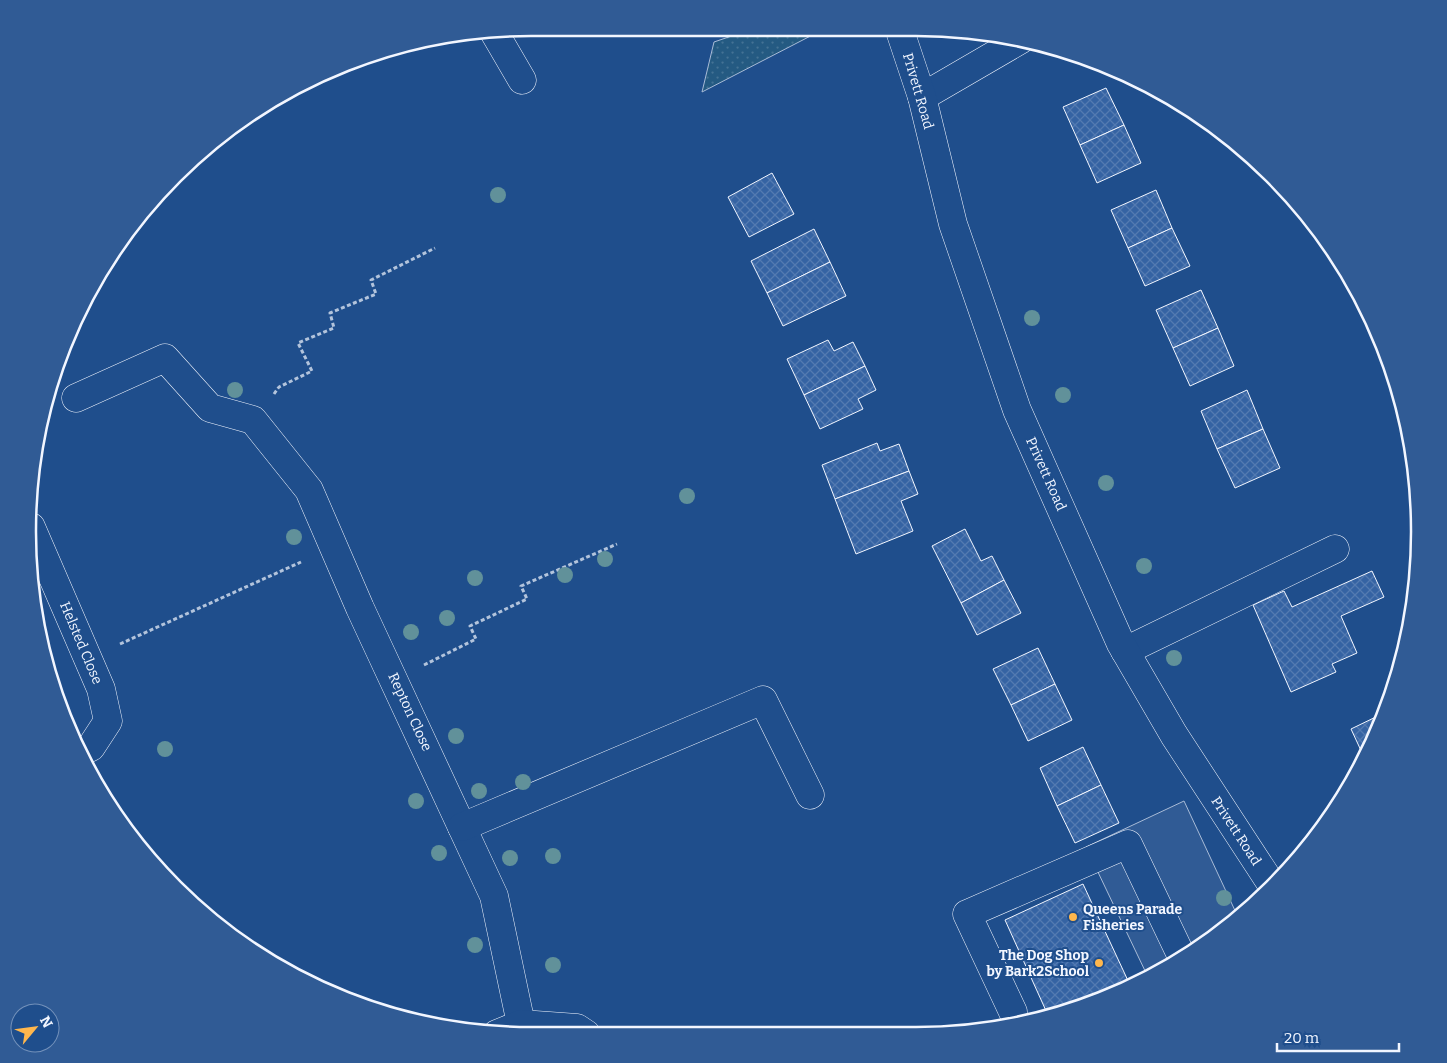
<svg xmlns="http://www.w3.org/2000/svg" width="1447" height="1063" font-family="Bitter,serif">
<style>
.grass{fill:url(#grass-dots);stroke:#a8bbd7}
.parking{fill:#305b95;stroke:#a8bbd7}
.building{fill:url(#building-cross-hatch);stroke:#f2f6ff}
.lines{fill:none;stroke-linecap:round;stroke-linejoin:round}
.minor-casing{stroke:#f2f6ff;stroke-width:29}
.major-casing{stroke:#f2f6ff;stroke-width:29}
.path{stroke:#b3c4dc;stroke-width:3;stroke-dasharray:4 2.5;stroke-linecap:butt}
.minor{stroke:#1f4e8c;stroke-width:28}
.major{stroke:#1f4e8c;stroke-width:28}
.tree{fill:#61919a}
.poi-dot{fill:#ffb74d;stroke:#1f4e8c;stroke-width:2}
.labels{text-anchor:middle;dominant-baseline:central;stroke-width:4;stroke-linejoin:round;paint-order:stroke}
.street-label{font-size:14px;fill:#f2f6ff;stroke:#1f4e8c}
.poi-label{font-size:14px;font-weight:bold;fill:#f2f6ff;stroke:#1f4e8c;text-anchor:start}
.rim{fill:none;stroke:#f2f6ff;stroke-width:2.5}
</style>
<defs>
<pattern id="grass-dots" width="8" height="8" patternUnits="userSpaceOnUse" patternTransform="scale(1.25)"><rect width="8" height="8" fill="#245a82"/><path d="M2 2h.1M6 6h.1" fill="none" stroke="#447295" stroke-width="1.8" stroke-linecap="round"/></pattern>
<pattern id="building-cross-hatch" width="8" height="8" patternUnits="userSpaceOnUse" patternTransform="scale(1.25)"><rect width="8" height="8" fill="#3563a3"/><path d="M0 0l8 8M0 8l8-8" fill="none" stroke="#537ab1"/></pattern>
</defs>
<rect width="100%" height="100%" fill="#1f4e8c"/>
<polygon class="grass" points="755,28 826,28 702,92 714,42"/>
<polygon class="parking" points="1184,801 1238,917 1222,932 1147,975 1086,847"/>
<g class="building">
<polygon points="1106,88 1124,125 1080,145 1063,107"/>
<polygon points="1124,125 1141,163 1097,183 1080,145"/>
<polygon points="772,173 794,214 749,237 728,197"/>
<polygon points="1156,190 1172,228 1128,248 1111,210"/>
<polygon points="1172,228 1190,266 1145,286 1128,248"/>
<polygon points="814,229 830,262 767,293 751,261"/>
<polygon points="830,262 846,296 783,326 767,293"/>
<polygon points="1201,290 1218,328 1173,348 1156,310"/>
<polygon points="1218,328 1234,366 1190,386 1173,348"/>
<polygon points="828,340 834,351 853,342 865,366 804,395 787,359"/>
<polygon points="865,366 876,390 858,399 863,409 820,429 804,395"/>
<polygon points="1247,390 1263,429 1217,449 1201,411"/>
<polygon points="1263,429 1280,468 1235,488 1217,449"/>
<polygon points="877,443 880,451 899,444 909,471 835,499 822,465"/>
<polygon points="909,471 918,494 901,501 913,531 856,554 835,499"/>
<polygon points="965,529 981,561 992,556 1004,580 961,603 932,546"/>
<polygon points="1372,571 1384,597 1341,616 1357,653 1332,664 1336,672 1291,692 1253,605 1284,591 1292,607"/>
<polygon points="1004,580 1021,613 977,635 961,603"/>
<polygon points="1038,648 1055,684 1011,705 993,669"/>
<polygon points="1055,684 1072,720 1028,741 1011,705"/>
<polygon points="1384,713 1364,757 1351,729"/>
<polygon points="1083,747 1101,785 1057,806 1040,768"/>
<polygon points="1101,785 1119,823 1075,843 1057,806"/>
<polygon points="1083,884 1130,985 1108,997 1047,1013 1005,920"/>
</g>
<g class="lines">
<g class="minor-casing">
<g id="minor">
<polyline points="494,32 522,80"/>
<polyline points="922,97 1020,40"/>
<polyline points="76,398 165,358 210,408 253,420 309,490 360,608 494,896 521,1024"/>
<polyline points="31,527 101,689 108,721 91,747 81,752"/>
<polyline points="1125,651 1335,549"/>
<polyline points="462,827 763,700 810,795"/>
<polyline points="1013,1012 967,914 1128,844 1181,955"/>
<polyline points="497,1034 521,1024 577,1028 586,1034"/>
</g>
</g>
<g class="major-casing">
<polyline id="major" points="899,28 922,97 953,224 1017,410 1121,644 1174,735 1272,885"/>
</g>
<g class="path">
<polyline points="691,28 696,33 712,34 729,28"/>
<polyline points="274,394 279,387 312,371 298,343 334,328 330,313 376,294 371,280 435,248"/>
<polyline points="120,644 301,562"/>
<polyline points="424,665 476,639 470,626 527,599 521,586 617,544"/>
</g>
<use href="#minor" class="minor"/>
<use href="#major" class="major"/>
</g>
<g class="tree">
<circle cx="498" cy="195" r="8"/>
<circle cx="1032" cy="318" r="8"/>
<circle cx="235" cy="390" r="8"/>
<circle cx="1063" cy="395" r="8"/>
<circle cx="1106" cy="483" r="8"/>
<circle cx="687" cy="496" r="8"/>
<circle cx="294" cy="537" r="8"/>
<circle cx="605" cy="559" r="8"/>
<circle cx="1144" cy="566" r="8"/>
<circle cx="565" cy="575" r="8"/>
<circle cx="475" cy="578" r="8"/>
<circle cx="447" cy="618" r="8"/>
<circle cx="411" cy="632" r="8"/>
<circle cx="1174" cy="658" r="8"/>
<circle cx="456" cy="736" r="8"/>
<circle cx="165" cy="749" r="8"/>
<circle cx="523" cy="782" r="8"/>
<circle cx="479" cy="791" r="8"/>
<circle cx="416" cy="801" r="8"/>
<circle cx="439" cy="853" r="8"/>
<circle cx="553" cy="856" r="8"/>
<circle cx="510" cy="858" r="8"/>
<circle cx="1224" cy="898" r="8"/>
<circle cx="475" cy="945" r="8"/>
<circle cx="553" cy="965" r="8"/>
</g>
<g class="poi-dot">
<circle cx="1073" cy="917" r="5"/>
<circle cx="1099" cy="963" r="5"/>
</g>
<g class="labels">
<g class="street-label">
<text transform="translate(918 91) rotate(74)">Privett Road</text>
<text transform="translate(1046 474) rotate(66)">Privett Road</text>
<text transform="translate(81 643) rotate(67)">Helsted Close</text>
<text transform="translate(410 712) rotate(65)">Repton Close</text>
<text transform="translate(1236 831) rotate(57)">Privett Road</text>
</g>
<g class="poi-label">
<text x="1083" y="909">Queens Parade<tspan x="1083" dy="16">Fisheries</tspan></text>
<text x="1089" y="955" text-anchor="end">The Dog Shop<tspan x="1089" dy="16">by Bark2School</tspan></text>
</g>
</g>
<path d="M0 0H1447V1063H0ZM531 36H916A495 495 0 0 1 1411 531V532A495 495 0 0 1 916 1027H531A495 495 0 0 1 36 532V531A495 495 0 0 1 531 36Z" fill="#305b95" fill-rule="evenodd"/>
<path class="rim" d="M531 36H916A495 495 0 0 1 1411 531V532A495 495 0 0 1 916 1027H531A495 495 0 0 1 36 532V531A495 495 0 0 1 531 36Z"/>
<g transform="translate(35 1028) rotate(61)"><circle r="24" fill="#1f4e8c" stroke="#7391ba"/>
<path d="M0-4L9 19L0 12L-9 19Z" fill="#ffb74d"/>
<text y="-8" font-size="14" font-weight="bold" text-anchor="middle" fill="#f2f6ff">N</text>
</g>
<path d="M1277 1043v8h122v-8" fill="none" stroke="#f2f6ff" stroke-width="2.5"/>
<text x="1284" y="1043" font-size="15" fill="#f2f6ff" stroke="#1f4e8c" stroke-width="4" paint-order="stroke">20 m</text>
</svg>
